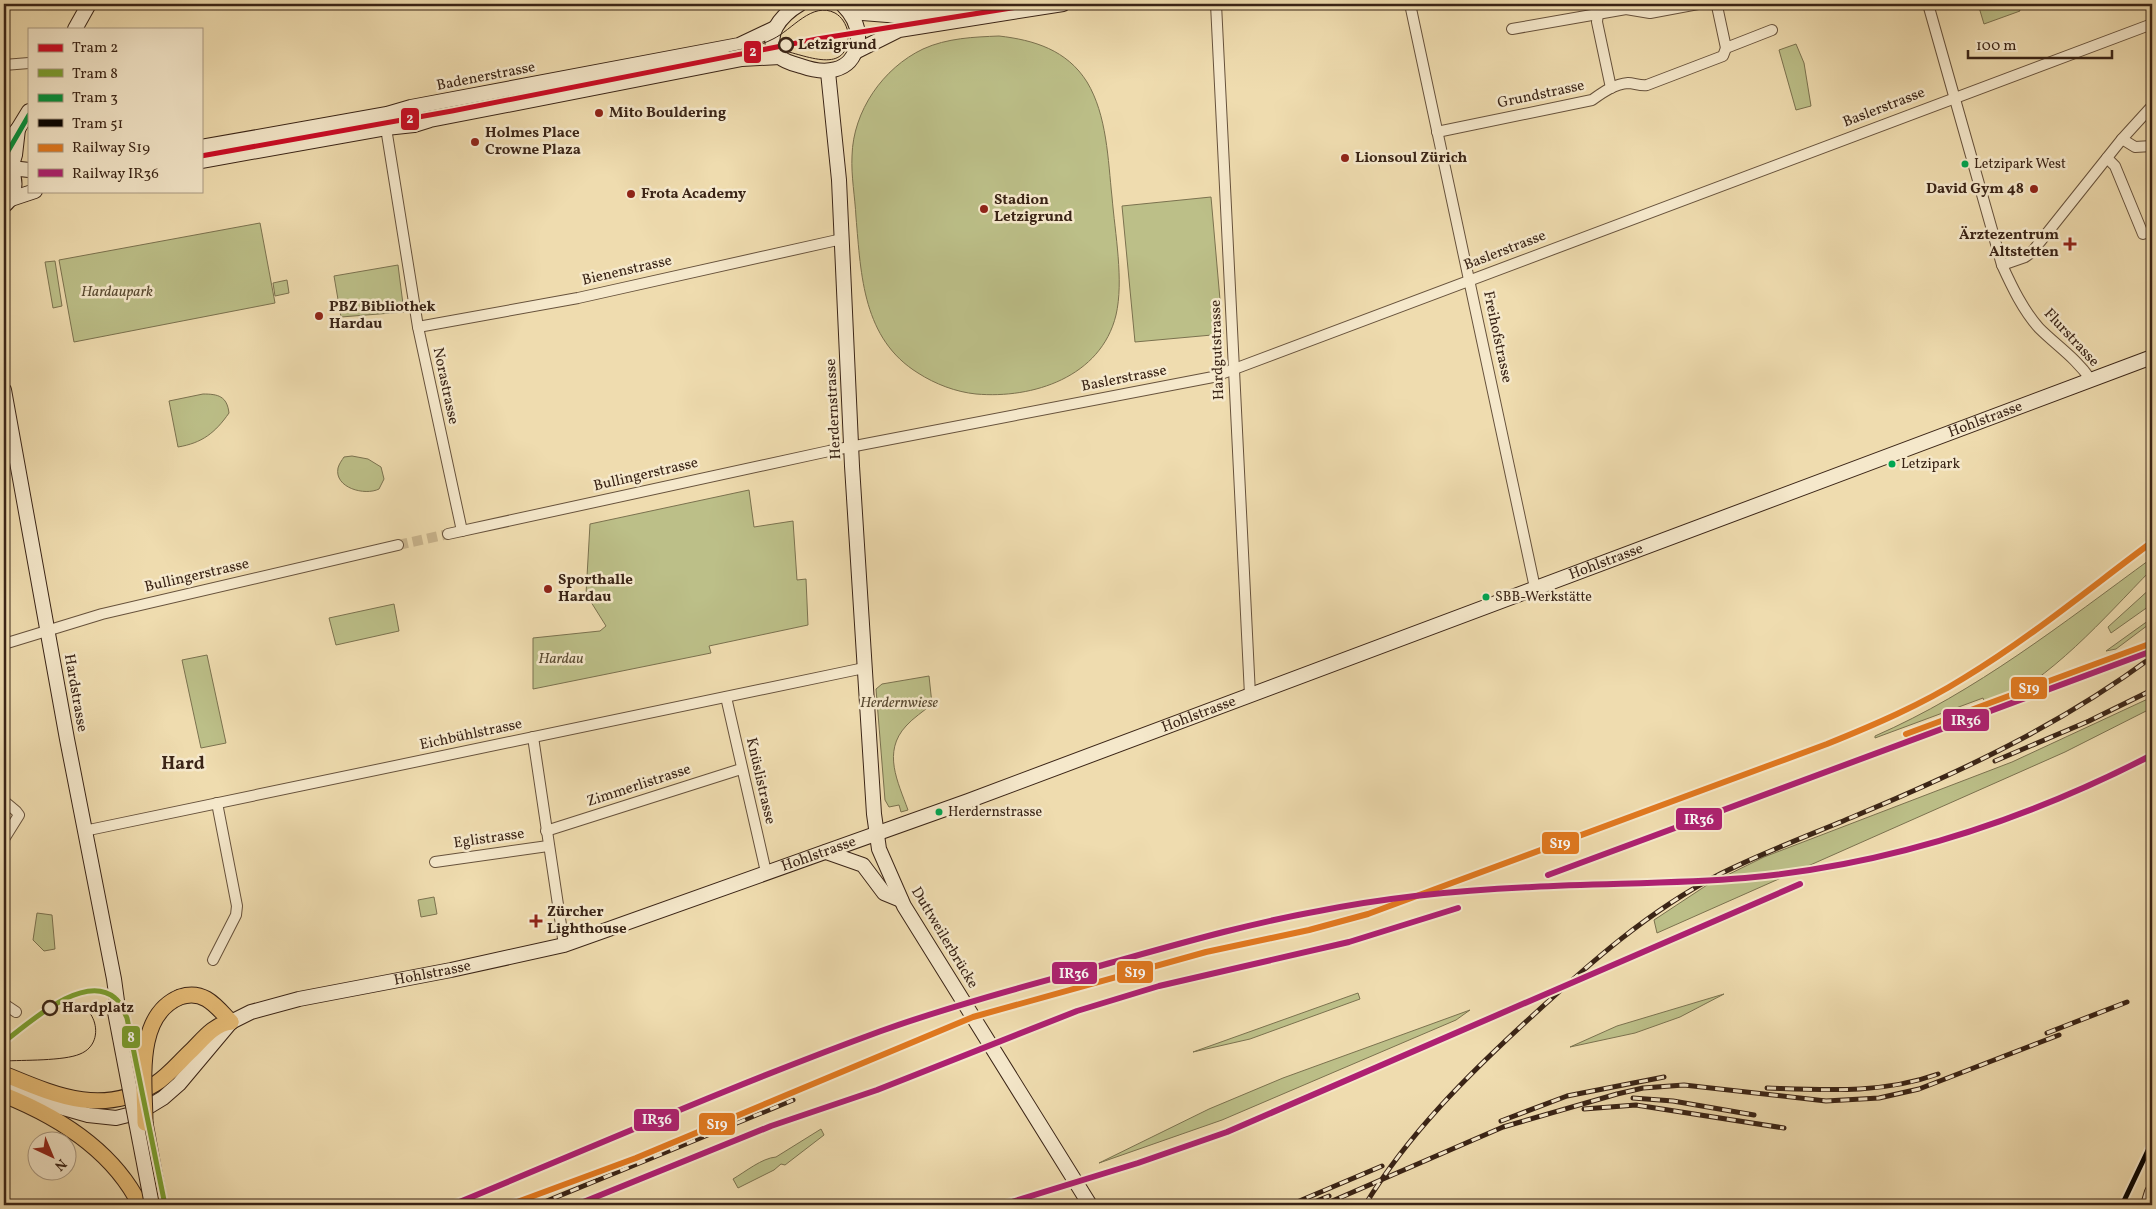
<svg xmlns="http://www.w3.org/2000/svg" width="2156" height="1209" font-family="Vollkorn,serif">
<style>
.green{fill:#bcbf88;stroke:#7b724f}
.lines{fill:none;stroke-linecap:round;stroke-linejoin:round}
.street-tunnel{stroke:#cbb790;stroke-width:10;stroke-dasharray:10 5;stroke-linecap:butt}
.street-casing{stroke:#67523c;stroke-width:12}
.secondary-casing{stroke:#3a2416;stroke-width:16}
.primary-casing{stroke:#3a2416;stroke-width:17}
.street{stroke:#f5e8cb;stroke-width:10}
.secondary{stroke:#f5e8cb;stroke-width:14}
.primary{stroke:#e8be78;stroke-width:15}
.tram{stroke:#3a2416;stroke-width:1}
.rail-casing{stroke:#3a2416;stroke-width:5}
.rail{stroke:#f5e8cb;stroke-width:3;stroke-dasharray:9;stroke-linecap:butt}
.secondary-bridge-casing{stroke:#3a2416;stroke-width:16;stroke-linecap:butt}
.primary-bridge-casing{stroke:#3a2416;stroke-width:17;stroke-linecap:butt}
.secondary-bridge{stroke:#f5e8cb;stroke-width:14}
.primary-bridge{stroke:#e8be78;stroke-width:15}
.rail-1-casing{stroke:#f5e8cb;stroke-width:10}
.rail-2-casing{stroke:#f5e8cb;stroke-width:10}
.rail-1{stroke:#e2791f;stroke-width:6}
.rail-2{stroke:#ae2071;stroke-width:6}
.tram-1-casing{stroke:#f5e8cb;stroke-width:9}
.tram-2-casing{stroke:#f5e8cb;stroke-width:9}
.tram-3-casing{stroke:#f5e8cb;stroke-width:9}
.tram-4-casing{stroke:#f5e8cb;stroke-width:9}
.tram-1{stroke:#cb0a25;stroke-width:5}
.tram-2{stroke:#7ba130;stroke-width:5}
.tram-3{stroke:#00923c;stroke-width:5}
.tram-4{stroke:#000;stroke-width:5}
.stop-dot{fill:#f5e8cb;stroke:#3a2416;stroke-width:2.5}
.poi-dot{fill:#8f2418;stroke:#f5e8cb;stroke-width:2}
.bus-dot{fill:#00a651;stroke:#f5e8cb;stroke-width:2}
.labels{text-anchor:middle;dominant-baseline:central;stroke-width:5;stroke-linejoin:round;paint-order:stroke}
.bus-label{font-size:14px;fill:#3a2416;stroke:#f5e8cb;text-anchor:start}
.stop-label{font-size:15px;font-weight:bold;fill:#3a2416;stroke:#f5e8cb;text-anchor:start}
.street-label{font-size:15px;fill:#3a2416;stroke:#f5e8cb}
.poi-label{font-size:15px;font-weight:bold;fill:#3a2416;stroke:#f5e8cb;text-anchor:start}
.park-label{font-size:15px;font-style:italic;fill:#5a4b32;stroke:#f5e8cb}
.quarter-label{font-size:18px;font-weight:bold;fill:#3a2416;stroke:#f5e8cb}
.line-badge{stroke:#f5e8cb;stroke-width:2}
.badge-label{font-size:14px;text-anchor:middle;font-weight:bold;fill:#fff}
</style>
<rect width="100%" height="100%" fill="#efdcaf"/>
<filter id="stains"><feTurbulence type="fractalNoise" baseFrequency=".004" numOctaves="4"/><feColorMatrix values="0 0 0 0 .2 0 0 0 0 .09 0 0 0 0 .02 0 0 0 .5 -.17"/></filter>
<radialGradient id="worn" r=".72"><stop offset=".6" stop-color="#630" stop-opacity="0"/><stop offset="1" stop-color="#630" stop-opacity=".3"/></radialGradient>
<g class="green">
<polygon points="1978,4 2017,4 2020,11 1984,24"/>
<path d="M999,36C1034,40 1067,50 1087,82C1107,115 1108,160 1112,197C1115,233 1124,281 1116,315C1101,377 1033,399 976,394C956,392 935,384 918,373C863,339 861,276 856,217C855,197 851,176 852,156C853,111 883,68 923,49C947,38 974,37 999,36Z"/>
<polygon points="1796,44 1804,63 1811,106 1796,110 1779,50"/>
<polygon points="1211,197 1223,334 1135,342 1122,206"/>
<polygon points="260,223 275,303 74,342 59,260"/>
<polygon points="55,261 62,306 53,308 45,262"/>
<polygon points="398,265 404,312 341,317 334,276"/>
<polygon points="287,280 289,293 275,296 273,283"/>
<path d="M203,394C218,394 227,396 229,413C215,433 202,443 178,447L169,401Z"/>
<path d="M352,456L368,459L381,467L384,479L379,489C365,496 334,488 338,468C339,464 342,460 344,457Z"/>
<polygon points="749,490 754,527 793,521 797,580 806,579 808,625 709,646 711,653 533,689 533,638 600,631 606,626 586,594 590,524"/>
<path d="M2152,558V569C2102,620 2053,678 1987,709L1983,698L1875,738V736C1976,692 2063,623 2152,558Z"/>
<polygon points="2152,587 2152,604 2111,633 2108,627"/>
<polygon points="394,604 399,631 336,645 329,618"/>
<polygon points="2152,618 2152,622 2116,649 2106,651"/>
<polygon points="207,655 226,743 201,748 182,660"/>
<path d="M929,676L932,704C924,711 913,718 906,726C882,752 898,782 908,810L901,812L899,805L889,807L885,800L876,689L882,684Z"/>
<polygon points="2152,697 2152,708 2065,752 1657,933 1654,920 1707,885 1764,857 2012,762"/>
<polygon points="434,897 437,914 421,917 418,900"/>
<polygon points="37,913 52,915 55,949 44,951 33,940"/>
<polygon points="1358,993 1360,999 1250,1039 1193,1052"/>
<polygon points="1724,994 1680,1017 1635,1033 1570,1047 1617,1026"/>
<polygon points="1470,1010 1456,1020 1222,1120 1099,1163 1209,1109 1283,1078"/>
<path d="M821,1129L824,1135L785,1165L781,1164L774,1170L738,1188L733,1179C745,1172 762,1158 776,1157Z"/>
</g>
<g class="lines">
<polyline class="street-tunnel" points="398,545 448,534"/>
<g class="street-casing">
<g id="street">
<polyline points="1216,4 1250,695"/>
<polyline points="1410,4 1535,588"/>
<polyline points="1599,4 1597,22 1611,88"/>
<polyline points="1713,4 1717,6 1726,48 1772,30"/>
<path d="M1928,4L2002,265C2012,287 2023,310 2039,328C2057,346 2076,358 2091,380"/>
<polyline points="1512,29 1626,9 1650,13 1698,4"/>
<polyline points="4,65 29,63"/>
<polyline points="386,128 418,327 462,531"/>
<path d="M1437,132L1592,100C1602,93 1614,84 1628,83C1634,83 1640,86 1647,85L1723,56L1726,48"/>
<polyline points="2122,139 2135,147 2152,146"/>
<polyline points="2107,158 2115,166 2143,234"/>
<polyline points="2002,265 2025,257 2032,252 2122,139 2152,106"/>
<polyline points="418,327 578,298 842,239"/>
<polyline points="448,534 829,451 1213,377 2152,24"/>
<polyline points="4,644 102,614 398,545"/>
<polyline points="726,697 766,872"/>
<polyline points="533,737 564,945"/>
<polyline points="4,801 16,811 19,815 4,839"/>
<polyline points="84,831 864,668"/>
<polyline points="546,831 741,769"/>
<polyline points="435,862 548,846"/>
<polyline points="213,960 236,915 237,906 217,803"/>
<polyline points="4,1004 16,1012"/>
</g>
</g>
<g class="secondary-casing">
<g id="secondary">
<path d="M800,4C783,14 760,37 780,57C785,62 794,64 801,66C823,74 851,74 857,45C861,29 853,15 842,4"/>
<polyline points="850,12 900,16 982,4"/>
<polyline points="75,29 89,4"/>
<polyline points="855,52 899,30 1063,4"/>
<polyline points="828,72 839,180 852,466 874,814 879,849 904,906 1090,1205"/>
<polyline points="4,145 18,129 29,111"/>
<polyline points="201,147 387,114 411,107 739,45 775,28"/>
<polyline points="201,161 386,128 414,125 430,120 742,59 780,57"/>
<path d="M4,162C18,174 18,194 4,206"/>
<polyline points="11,168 15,155 18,129"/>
<polyline points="11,168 29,170"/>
<polyline points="11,199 35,191"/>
<polyline points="4,390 67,739 114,979 117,1001 115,1012"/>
<polyline points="826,852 863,865 884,893 901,900"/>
<path id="s1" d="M4,1083L60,1107L88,1115L116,1118L140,1112L163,1098L179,1084L231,1022L251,1012L299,999L451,970L564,945L968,801L2152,357"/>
<polyline points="2148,1205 2152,1192"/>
</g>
</g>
<g class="primary-casing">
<g id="primary">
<path d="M180,997C204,989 216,1006 231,1022"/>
<path d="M4,1074C55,1095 102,1117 155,1084C169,1075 180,1061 192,1050C203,1039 214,1024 231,1022"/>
<path d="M4,1095C59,1117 113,1151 140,1205"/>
<polyline points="145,1123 160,1205"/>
</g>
</g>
<use href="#street" class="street"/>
<use href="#secondary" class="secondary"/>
<use href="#primary" class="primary"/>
<g class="tram">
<path d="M729,52C743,49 760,46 773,39C792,30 812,1 835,13C842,17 846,24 848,32C850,78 804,54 780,50C769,49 757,51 745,53"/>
<path d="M4,1061C23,1060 64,1061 80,1054C110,1042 93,994 62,1004C55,1007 48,1012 42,1016"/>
</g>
<g class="rail-casing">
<g id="rail">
<polyline points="1995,761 2089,721 2152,690"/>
<polyline points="2047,1033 2127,1002"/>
<path d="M1767,1088C1825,1090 1882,1094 1938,1074"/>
<polyline points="1633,1098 1673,1101 1754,1115"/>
<polyline points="1584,1109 1636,1105 1784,1128"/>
<polyline points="1501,1121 1567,1096 1664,1077"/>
<polyline points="537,1205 793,1100"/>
<polyline points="1290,1205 1382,1166"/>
<polyline points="1307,1205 1329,1196"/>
<polyline points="1323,1205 1503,1127 1617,1094 1643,1088 1684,1085 1826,1101 1879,1098 1919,1089 2059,1035"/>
<path d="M1365,1205C1409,1133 1468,1075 1530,1018C1589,964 1648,911 1720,874C1764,852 1810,835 1855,816C1962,771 2059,726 2152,657"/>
</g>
</g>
<use href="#rail" class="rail"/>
<g class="secondary-bridge-casing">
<polyline id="secondary-bridge" points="115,1012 152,1205"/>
</g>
<g class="primary-bridge-casing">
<path id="primary-bridge" d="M145,1123C145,1084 134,1016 180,997"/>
</g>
<use href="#secondary-bridge" class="secondary-bridge"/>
<use href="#primary-bridge" class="primary-bridge"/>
<g class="rail-1-casing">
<g id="rail-1">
<polyline points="1906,734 2152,643"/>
<path d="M509,1205L636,1158L973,1017L1206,952L1309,930L1368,914L1827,744C1874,725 1921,705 1964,678C2030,638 2090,588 2152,542"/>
</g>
</g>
<g class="rail-2-casing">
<g id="rail-2">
<polyline points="1548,875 2152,651"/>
<path d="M452,1205C595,1146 736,1084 881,1031C954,1005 1029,985 1103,965C1175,945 1246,924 1319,911C1389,897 1461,890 1532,887C1603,883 1674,884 1745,878C1889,865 2024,821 2152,755"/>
<polyline points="576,1205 771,1126 877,1090 1077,1011 1159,986 1349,942 1458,908"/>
<polyline points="1002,1205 1138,1163 1227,1132 1800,884"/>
</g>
</g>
<use href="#rail-1" class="rail-1"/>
<use href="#rail-2" class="rail-2"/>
<g class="tram-1-casing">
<polyline id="tram-1" points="201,156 452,111 817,39 1036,4"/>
</g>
<g class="tram-2-casing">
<path id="tram-2" d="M4,1042C29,1023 84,972 115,998C121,1002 124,1012 127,1018L165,1205"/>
</g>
<g class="tram-3-casing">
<polyline id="tram-3" points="4,158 29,115"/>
</g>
<g class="tram-4-casing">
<polyline id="tram-4" points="2122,1205 2152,1142"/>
</g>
<use href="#tram-1" class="tram-1"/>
<use href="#tram-2" class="tram-2"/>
<use href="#tram-3" class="tram-3"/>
<use href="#tram-4" class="tram-4"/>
</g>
<g class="stop-dot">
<circle cx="786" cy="45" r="7"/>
<circle cx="50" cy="1008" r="7"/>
</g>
<g class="poi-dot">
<circle cx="599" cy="113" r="5"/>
<circle cx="475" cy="142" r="5"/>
<circle cx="1345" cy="158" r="5"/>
<circle cx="2034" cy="189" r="5"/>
<circle cx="631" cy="194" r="5"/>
<circle cx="984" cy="209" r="5"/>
<path d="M2067.5 236.5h5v5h5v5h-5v5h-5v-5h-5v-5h5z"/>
<circle cx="319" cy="316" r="5"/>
<circle cx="548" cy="589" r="5"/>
<path d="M533.5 913.5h5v5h5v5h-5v5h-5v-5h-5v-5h5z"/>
</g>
<g class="bus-dot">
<circle cx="1965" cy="164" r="4.5"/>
<circle cx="1892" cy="464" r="4.5"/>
<circle cx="1486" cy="597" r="4.5"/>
<circle cx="939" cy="812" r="4.5"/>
</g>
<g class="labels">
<g class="bus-label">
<text x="1974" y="164">Letzipark West</text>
<text x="1901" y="464">Letzipark</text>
<text x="1495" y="597">SBB-Werkstätte</text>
<text x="948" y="812">Herdernstrasse</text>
</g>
<g class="stop-label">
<text x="798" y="45">Letzigrund</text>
<text x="62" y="1008">Hardplatz</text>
</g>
<g class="street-label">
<text transform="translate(486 77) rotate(-11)">Badenerstrasse</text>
<text transform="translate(1541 95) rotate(-12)">Grundstrasse</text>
<text transform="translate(1884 108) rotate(-21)">Baslerstrasse</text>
<text transform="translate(1505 251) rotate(-21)">Baslerstrasse</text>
<text transform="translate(627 271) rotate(-13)">Bienenstrasse</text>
<text transform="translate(1497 337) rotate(78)">Freihofstrasse</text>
<text transform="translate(2071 338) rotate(47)">Flurstrasse</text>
<text transform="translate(1218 350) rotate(-92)">Hardgutstrasse</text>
<text transform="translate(1124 379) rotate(-11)">Baslerstrasse</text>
<text transform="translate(445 386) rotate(78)">Norastrasse</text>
<text transform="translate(834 409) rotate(-93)">Herdernstrasse</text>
<text stroke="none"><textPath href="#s1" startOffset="2130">Hohlstrasse</textPath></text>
<text transform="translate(646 475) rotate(-13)">Bullingerstrasse</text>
<text stroke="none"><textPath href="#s1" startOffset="1725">Hohlstrasse</textPath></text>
<text transform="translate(197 576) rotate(-13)">Bullingerstrasse</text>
<text transform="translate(75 693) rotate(80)">Hardstrasse</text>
<text stroke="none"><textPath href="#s1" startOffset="1290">Hohlstrasse</textPath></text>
<text transform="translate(471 735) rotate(-12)">Eichbühlstrasse</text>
<text transform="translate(760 781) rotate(77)">Knüslistrasse</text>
<text transform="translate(639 786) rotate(-18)">Zimmerlistrasse</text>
<text transform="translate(489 839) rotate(-8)">Eglistrasse</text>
<text stroke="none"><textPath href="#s1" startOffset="885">Hohlstrasse</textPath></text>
<text transform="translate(944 938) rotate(59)">Duttweilerbrücke</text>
<text stroke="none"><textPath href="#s1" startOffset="480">Hohlstrasse</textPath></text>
</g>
<g class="poi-label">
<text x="609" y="113">Mito Bouldering</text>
<text x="485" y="133">Holmes Place<tspan x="485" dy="17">Crowne Plaza</tspan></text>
<text x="1355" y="158">Lionsoul Zürich</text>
<text x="2024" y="189" text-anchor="end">David Gym 48</text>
<text x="641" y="194">Frota Academy</text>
<text x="994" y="200">Stadion<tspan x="994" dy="17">Letzigrund</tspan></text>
<text x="2059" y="235" text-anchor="end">Ärztezentrum<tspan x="2059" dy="17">Altstetten</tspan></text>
<text x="329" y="307">PBZ Bibliothek<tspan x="329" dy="17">Hardau</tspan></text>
<text x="558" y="580">Sporthalle<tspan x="558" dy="17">Hardau</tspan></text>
<text x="547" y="912">Zürcher<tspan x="547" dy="17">Lighthouse</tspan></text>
</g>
<g class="park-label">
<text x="117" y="292">Hardaupark</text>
<text x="561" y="659">Hardau</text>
<text x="899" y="703">Herdernwiese</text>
</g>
<g class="quarter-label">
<text x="183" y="764">Hard</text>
</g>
</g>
<g class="line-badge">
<rect x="743" y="40" width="19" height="24" rx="5" fill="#cb0a25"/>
<rect x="400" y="107" width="20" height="24" rx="5" fill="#cb0a25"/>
<rect x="2010" y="676" width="38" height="24" rx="5" fill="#e2791f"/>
<rect x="1942" y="708" width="48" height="24" rx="5" fill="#ae2071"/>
<rect x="1675" y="807" width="48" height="24" rx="5" fill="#ae2071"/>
<rect x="1541" y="831" width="39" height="24" rx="5" fill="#e2791f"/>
<rect x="1116" y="960" width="38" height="24" rx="5" fill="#e2791f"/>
<rect x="1051" y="961" width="47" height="24" rx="5" fill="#ae2071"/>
<rect x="121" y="1025" width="20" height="24" rx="5" fill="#7ba130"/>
<rect x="633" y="1108" width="47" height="24" rx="5" fill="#ae2071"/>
<rect x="698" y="1112" width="38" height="24" rx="5" fill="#e2791f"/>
</g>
<g class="badge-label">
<text x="753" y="56">2</text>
<text x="410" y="123">2</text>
<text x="2029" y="693">S19</text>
<text x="1966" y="725">IR36</text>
<text x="1699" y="824">IR36</text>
<text x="1560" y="848">S19</text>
<text x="1135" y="977">S19</text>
<text x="1074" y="978">IR36</text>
<text x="131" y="1042">8</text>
<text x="657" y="1124">IR36</text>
<text x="717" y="1129">S19</text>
</g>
<rect width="2156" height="1209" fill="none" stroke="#efdcaf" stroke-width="20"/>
<rect x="5" y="5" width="2146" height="1199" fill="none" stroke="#3a2416" stroke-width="2.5"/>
<rect x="10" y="10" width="2136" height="1189" fill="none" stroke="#3a2416"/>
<rect x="28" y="28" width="175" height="165" fill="#f5e8cb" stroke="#aa9a83"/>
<rect x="38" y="44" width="25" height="8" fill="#cb0a25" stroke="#aa9a83"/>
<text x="72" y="52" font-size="15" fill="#3a2416">Tram 2</text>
<rect x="38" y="69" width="25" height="8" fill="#7ba130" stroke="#aa9a83"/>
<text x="72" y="78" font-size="15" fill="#3a2416">Tram 8</text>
<rect x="38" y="94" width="25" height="8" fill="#00923c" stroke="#aa9a83"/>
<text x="72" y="102" font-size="15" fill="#3a2416">Tram 3</text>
<rect x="38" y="119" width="25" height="8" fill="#000000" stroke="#aa9a83"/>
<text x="72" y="128" font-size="15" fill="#3a2416">Tram 51</text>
<rect x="38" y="144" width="25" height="8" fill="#e2791f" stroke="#aa9a83"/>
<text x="72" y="152" font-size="15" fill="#3a2416">Railway S19</text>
<rect x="38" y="169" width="25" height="8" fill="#ae2071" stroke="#aa9a83"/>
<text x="72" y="178" font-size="15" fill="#3a2416">Railway IR36</text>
<g transform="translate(52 1156) rotate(136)"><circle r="24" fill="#f5e8cb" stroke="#aa9a83"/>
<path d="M0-4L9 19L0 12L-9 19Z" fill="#8f2418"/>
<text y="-8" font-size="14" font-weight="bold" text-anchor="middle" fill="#3a2416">N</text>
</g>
<path d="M1968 50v8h144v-8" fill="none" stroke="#3a2416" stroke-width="2.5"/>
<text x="1976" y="50" font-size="15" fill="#3a2416" stroke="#f5e8cb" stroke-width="4" paint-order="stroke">100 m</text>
<rect width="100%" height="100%" filter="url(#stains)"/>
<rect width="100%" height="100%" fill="url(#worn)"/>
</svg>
